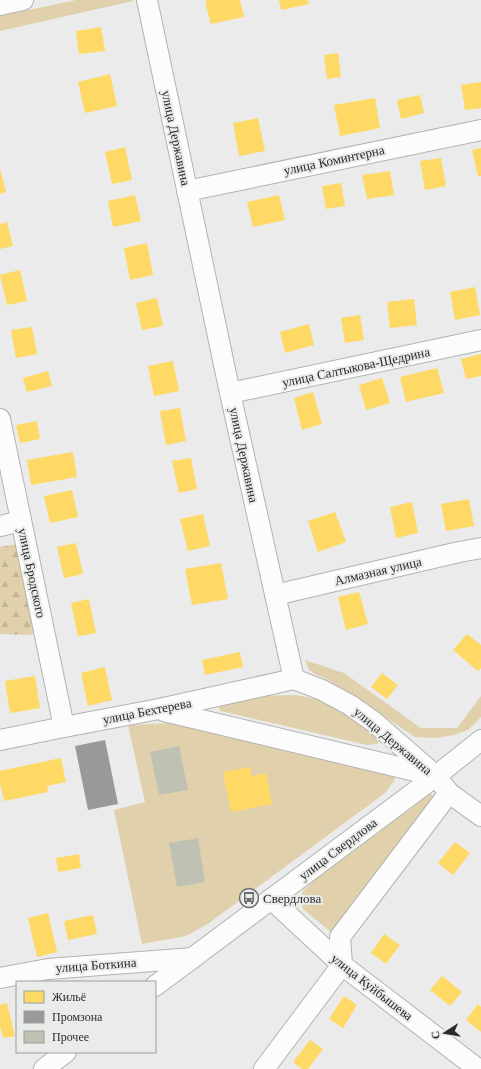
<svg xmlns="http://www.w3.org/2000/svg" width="481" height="1069" font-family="Georgia,serif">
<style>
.grass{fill:#e0d1ac}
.forest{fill:url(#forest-firs)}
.homes{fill:#ffd966}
.industry{fill:#999}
.building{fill:#bfc2b2}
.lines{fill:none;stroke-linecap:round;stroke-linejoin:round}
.minor-casing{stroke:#b2b3b2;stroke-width:22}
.minor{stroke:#fcfcfc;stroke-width:20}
.labels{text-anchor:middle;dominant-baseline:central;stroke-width:4;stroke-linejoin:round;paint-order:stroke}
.street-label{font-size:13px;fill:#292b29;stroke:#e9ece9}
.poi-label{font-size:13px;fill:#292b29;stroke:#e9ece9;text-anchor:start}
</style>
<defs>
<pattern id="forest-firs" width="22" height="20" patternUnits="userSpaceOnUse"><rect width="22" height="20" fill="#e0d1ac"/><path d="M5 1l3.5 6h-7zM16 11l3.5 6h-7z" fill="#c0b494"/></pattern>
</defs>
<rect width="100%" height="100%" fill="#eaebea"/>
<g class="grass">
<polygon points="76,0 133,0 133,1 0,31 0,16"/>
<polygon points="305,660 344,673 421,728 457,728 481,696 481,717 468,730 454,735 436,738 415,737 332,682 315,674 309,670"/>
<polygon points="295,695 322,700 360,720 380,739 377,744 367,745 220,711 218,704 249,696"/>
<polygon points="167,723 387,768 394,774 395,780 385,793 209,923 186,936 142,944 114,810 145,802 128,725"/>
<polygon points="429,793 435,796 434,801 331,932 303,909 300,900 303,891 313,881"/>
</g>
<polygon class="forest" points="17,544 35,633 30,635 0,634 0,547"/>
<g class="homes">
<polygon points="209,0 240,0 244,17 211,24 205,1"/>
<polygon points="279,0 308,0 309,4 281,10"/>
<polygon points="101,27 105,51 79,54 76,31"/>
<polygon points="338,53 341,77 327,79 324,55"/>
<polygon points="110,74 117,106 85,113 78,82"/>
<polygon points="481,82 481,108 465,110 461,85"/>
<polygon points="420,95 424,113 401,119 397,100"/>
<polygon points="375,98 380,128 340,136 334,105"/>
<polygon points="258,118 265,151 239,156 233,123"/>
<polygon points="125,147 132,180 112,184 105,152"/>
<polygon points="481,148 481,176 478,176 472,150"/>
<polygon points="441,158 446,186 425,190 420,161"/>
<polygon points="0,169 6,192 0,194"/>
<polygon points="390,171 394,195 367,199 362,175"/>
<polygon points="341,183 345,206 326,209 322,186"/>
<polygon points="135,195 141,221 113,227 108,201"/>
<polygon points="279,195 285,220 253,227 247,202"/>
<polygon points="7,222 13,246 0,249 0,224"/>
<polygon points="147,243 153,275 130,280 124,248"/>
<polygon points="20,270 27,301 7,305 0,275"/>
<polygon points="475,287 480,315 455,320 450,292"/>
<polygon points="157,298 163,326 142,330 136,303"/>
<polygon points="414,299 417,325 390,328 387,302"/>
<polygon points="360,315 364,340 345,343 341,318"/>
<polygon points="309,324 314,345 285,353 280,332"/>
<polygon points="32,327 37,354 16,358 11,330"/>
<polygon points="481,354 481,376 466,379 461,359"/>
<polygon points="173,361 179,391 154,396 148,366"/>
<polygon points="437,368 444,393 406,402 400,377"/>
<polygon points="48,371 52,386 27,392 23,378"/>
<polygon points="382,378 390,403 366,410 359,385"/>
<polygon points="313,392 322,424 302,430 294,398"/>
<polygon points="180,408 186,441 166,445 160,411"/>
<polygon points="37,421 40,439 20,443 16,425"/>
<polygon points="73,452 77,477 31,485 27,460"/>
<polygon points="191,458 197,489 179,493 172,461"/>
<polygon points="72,490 78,517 50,523 44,496"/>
<polygon points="469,499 474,526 446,531 441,504"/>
<polygon points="412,502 418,533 396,538 390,507"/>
<polygon points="335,512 346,542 318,552 308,521"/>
<polygon points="203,514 210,546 188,551 180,519"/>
<polygon points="76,543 83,574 64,578 57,547"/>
<polygon points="221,563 228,599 192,605 185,569"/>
<polygon points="359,592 368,624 346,630 338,597"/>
<polygon points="89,599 96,633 78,636 71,603"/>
<polygon points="467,634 481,645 481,668 478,671 453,650"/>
<polygon points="240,652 243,667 205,675 202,660"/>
<polygon points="105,667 112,700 88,706 81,673"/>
<polygon points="382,673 398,685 387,699 371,687"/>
<polygon points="35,676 40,708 10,713 5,681"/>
<polygon points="61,758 66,782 47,786 48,792 4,801 0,783 0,771"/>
<polygon points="250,767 252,776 266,773 272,804 231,812 223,772"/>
<polygon points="455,842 470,853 453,875 438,863"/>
<polygon points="79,854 81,868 58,872 56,858"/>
<polygon points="48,913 57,952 37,957 28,918"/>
<polygon points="93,915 97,934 68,940 64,921"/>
<polygon points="384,934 400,945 386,964 371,953"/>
<polygon points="442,976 462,992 450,1006 430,990"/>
<polygon points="344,996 357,1005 343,1028 329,1019"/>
<polygon points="7,1003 15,1036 3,1038 0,1027 0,1005"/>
<polygon points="478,1004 481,1007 481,1032 466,1020"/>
<polygon points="310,1040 323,1049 308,1069 302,1069 293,1062"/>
</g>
<polygon class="industry" points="105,740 118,804 88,810 75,746"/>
<g class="building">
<polygon points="179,746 188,790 159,795 150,752"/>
<polygon points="198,838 205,882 177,887 169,843"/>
</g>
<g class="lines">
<g class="minor-casing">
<g id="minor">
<polyline points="147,0 230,393 294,679"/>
<polyline points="0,5 23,0"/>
<polyline points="187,191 481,130"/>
<polyline points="230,393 481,340"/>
<polyline points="0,419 64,727"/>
<polyline points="0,526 21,521"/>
<polyline points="275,595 459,552 481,548"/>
<polyline points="294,679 322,690 350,705 374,722 436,776 449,793 481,816"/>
<polyline points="164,711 436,776"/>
<polyline points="0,740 64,727 159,709 294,679"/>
<polyline points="271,899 342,965 478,1069"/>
<polyline points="0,978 48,969 193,958"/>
<polyline points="155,986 436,776 481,740"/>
<polyline points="44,1069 66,1052"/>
<polyline points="264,1069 342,965 340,937 449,793"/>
</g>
</g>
<use href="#minor" class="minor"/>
</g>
<defs>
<g id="bus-ring" transform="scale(1)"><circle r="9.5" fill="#e9ece9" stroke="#6d6e6d" stroke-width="1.5"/><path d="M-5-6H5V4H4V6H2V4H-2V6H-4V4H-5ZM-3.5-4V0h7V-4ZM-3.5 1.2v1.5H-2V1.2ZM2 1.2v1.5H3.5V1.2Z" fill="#6d6e6d"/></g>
</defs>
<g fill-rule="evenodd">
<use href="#bus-ring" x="249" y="898"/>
</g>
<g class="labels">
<g class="street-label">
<text transform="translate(176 138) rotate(78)">улица Державина</text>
<text transform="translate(334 160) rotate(-12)">улица Коминтерна</text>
<text transform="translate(356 367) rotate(-12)">улица Салтыкова-Щедрина</text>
<text transform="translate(244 455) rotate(78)">улица Державина</text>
<text transform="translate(378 571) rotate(-13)">Алмазная улица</text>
<text transform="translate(32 573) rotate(78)">улица Бродского</text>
<text transform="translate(147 711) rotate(-11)">улица Бехтерева</text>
<text transform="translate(393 741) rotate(40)">улица Державина</text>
<text transform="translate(338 849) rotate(-37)">улица Свердлова</text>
<text transform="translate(96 965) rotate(-4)">улица Боткина</text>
<text transform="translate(372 987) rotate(38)">улица Куйбышева</text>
</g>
<g class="poi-label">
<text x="263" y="898">Свердлова</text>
</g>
</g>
<rect x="16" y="981" width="140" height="72" fill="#e9ece9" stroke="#9c9f9c"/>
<rect x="24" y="991" width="20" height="12" fill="#ffd966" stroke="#9c9f9c"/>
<text x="52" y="1001" font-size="12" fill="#292b29">Жильё</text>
<rect x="24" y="1011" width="20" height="12" fill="#999999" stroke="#9c9f9c"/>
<text x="52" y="1021" font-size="12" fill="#292b29">Промзона</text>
<rect x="24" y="1031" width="20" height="12" fill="#bfc2b2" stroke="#9c9f9c"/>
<text x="52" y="1041" font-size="12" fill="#292b29">Прочее</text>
<g transform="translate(445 1033) rotate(258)" stroke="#e9ece9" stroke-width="3" paint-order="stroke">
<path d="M0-3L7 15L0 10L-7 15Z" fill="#292b29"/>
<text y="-6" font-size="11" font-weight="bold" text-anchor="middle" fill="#292b29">С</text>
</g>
</svg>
